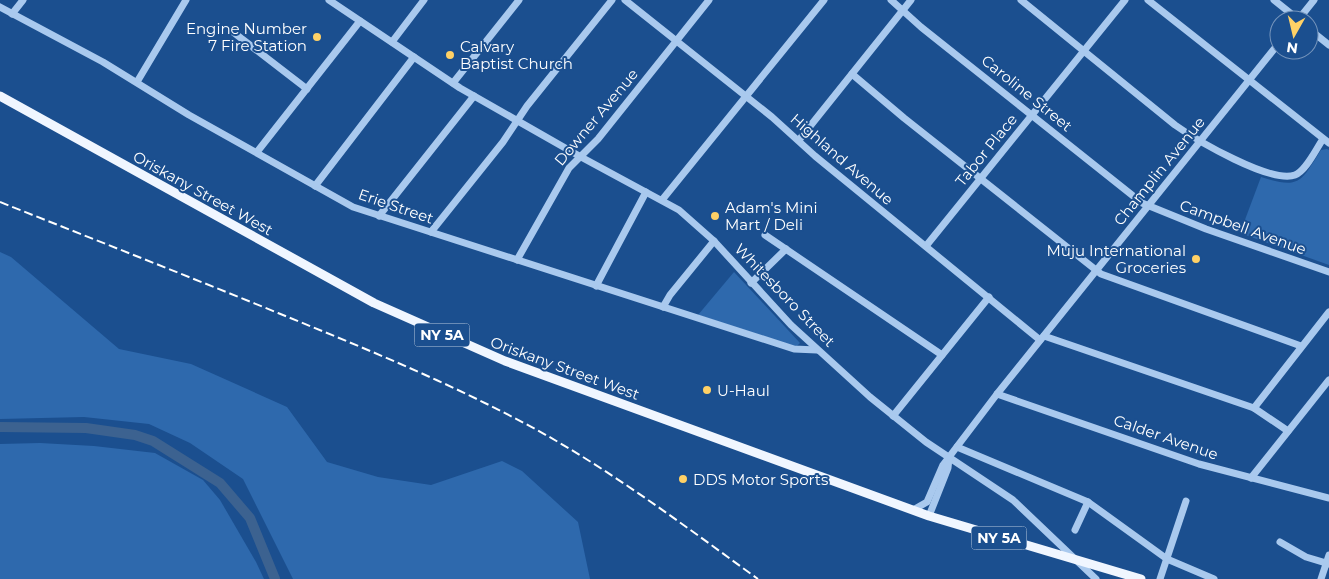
<svg xmlns="http://www.w3.org/2000/svg" width="1329" height="579" font-family="Montserrat,sans-serif">
<style>
.green{fill:#2e69ad}
.lines{fill:none;stroke-linecap:round;stroke-linejoin:round}
.river{stroke:#3c6290;stroke-width:10}
.minor{stroke:#a9c9ee;stroke-width:7}
.major{stroke:#f0f6ff;stroke-width:9}
.rail{stroke:#fff;stroke-width:2;stroke-dasharray:9 4;stroke-linecap:butt}
.poi-dot{fill:#ffd166;stroke:#1b4f8f;stroke-width:2}
.labels{text-anchor:middle;dominant-baseline:central;stroke-width:4;stroke-linejoin:round;paint-order:stroke}
.shield{fill:#1b4f8f;stroke:#bbcadd;stroke-width:1}
.shield-label{font-size:14px;font-weight:bold;fill:#fff}
.poi-label{font-size:15px;fill:#fff;stroke:#1b4f8f;text-anchor:start}
.street-label{font-size:15px;fill:#fff;stroke:#1b4f8f}
</style>
<rect width="100%" height="100%" fill="#1b4f8f"/>
<g class="green">
<path d="M1327,149L1329,150V265L1240,233L1261,177C1301,190 1301,181 1321,150Z"/>
<polygon points="0,252 11,257 119,349 191,364 287,407 327,462 378,477 431,485 502,461 522,471 578,522 590,579 293,579 243,479 190,443 149,424 84,417 0,419"/>
<polygon points="734,272 800,343 796,347 698,315"/>
<polygon points="40,443 94,446 155,453 203,480 220,500 256,562 264,579 0,579 0,444"/>
</g>
<g class="lines">
<polyline class="river" points="0,427 86,428 135,435 153,441 220,483 250,518 275,579"/>
<g class="minor">
<polyline points="329,0 460,88 581,157 679,210 714,241 791,325 870,397 926,442 1013,500 1096,579"/>
<polyline points="625,0 772,117 815,156 1040,340"/>
<polyline points="891,0 921,27 1142,203 1206,229 1329,272"/>
<path d="M1021,0L1175,125C1196,140 1271,184 1295,175C1306,171 1316,149 1323,139"/>
<polyline points="1148,0 1329,143"/>
<polyline points="1274,0 1299,20"/>
<polyline points="0,7 103,62 189,115 353,207 794,349 817,350"/>
<polyline points="12,14 23,0"/>
<polyline points="1298,20 1314,0"/>
<polyline points="1309,29 1329,45"/>
<polyline points="233,32 307,89"/>
<polyline points="392,42 424,0"/>
<polyline points="852,74 904,118 1101,274 1301,346"/>
<polyline points="137,82 186,0"/>
<polyline points="453,83 519,0"/>
<polyline points="799,140 911,0"/>
<polyline points="257,152 360,21"/>
<polyline points="315,186 414,57"/>
<polyline points="662,200 824,0"/>
<polyline points="379,216 474,96"/>
<polyline points="431,232 503,142 527,106 612,0"/>
<polyline points="765,235 942,355"/>
<polyline points="926,246 1125,0"/>
<polyline points="517,260 569,168 598,139 709,0"/>
<polyline points="751,283 786,249"/>
<polyline points="596,286 646,192"/>
<polyline points="663,307 670,295 714,241"/>
<polyline points="1044,336 1254,408 1288,431"/>
<polyline points="997,394 1199,464 1329,498"/>
<polyline points="1254,408 1329,312"/>
<polyline points="893,416 989,297"/>
<polyline points="957,447 1088,502 1167,559 1214,579"/>
<polyline points="1251,478 1329,380"/>
<polyline points="913,510 927,502 943,465 997,394 1279,43"/>
<polyline points="929,516 948,468 949,458"/>
<polyline points="1075,530 1088,502"/>
<polyline points="1280,542 1306,557 1329,564"/>
<polyline points="1160,579 1186,501"/>
<polyline points="1321,579 1329,555"/>
</g>
<polyline class="major" points="0,96 374,303 505,361 929,516 1141,579"/>
<path class="rail" d="M0,202C93,239 185,275 278,313C369,350 460,387 546,435C620,477 689,529 758,579"/>
</g>
<g class="poi-dot">
<circle cx="317" cy="37" r="5"/>
<circle cx="450" cy="55" r="5"/>
<circle cx="715" cy="216" r="5"/>
<circle cx="1196" cy="259" r="5"/>
<circle cx="707" cy="390" r="5"/>
<circle cx="683" cy="479" r="5"/>
</g>
<g class="labels">
<g class="shield">
<rect x="414.5" y="323.5" width="55" height="23" rx="4"/>
<rect x="971.5" y="526.5" width="55" height="23" rx="4"/>
</g>
<g class="shield-label">
<text x="442" y="335">NY 5A</text>
<text x="999" y="538">NY 5A</text>
</g>
<g class="poi-label">
<text x="307" y="28" text-anchor="end">Engine Number<tspan x="307" dy="17">7 Fire Station</tspan></text>
<text x="460" y="46">Calvary<tspan x="460" dy="17">Baptist Church</tspan></text>
<text x="725" y="207">Adam's Mini<tspan x="725" dy="17">Mart / Deli</tspan></text>
<text x="1186" y="250" text-anchor="end">Muju International<tspan x="1186" dy="17">Groceries</tspan></text>
<text x="717" y="390">U-Haul</text>
<text x="693" y="479">DDS Motor Sports</text>
</g>
<g class="street-label">
<text transform="translate(1027 93) rotate(39)">Caroline Street</text>
<text transform="translate(596 117) rotate(-50)">Downer Avenue</text>
<text transform="translate(986 150) rotate(-51)">Tabor Place</text>
<text transform="translate(842 159) rotate(41)">Highland Avenue</text>
<text transform="translate(1159 171) rotate(-51)">Champlin Avenue</text>
<text transform="translate(203 193) rotate(29)">Oriskany Street West</text>
<text transform="translate(396 206) rotate(19)">Erie Street</text>
<text transform="translate(1243 227) rotate(20)">Campbell Avenue</text>
<text transform="translate(785 295) rotate(46)">Whitesboro Street</text>
<text transform="translate(565 368) rotate(20)">Oriskany Street West</text>
<text transform="translate(1166 437) rotate(19)">Calder Avenue</text>
</g>
</g>
<g transform="translate(1294 35) rotate(188)"><circle r="24" fill="#1b4f8f" stroke="#7695bc"/>
<path d="M0-4L9 19L0 12L-9 19Z" fill="#ffd166"/>
<text y="-8" font-size="14" font-weight="bold" text-anchor="middle" fill="#ffffff">N</text>
</g>
</svg>
